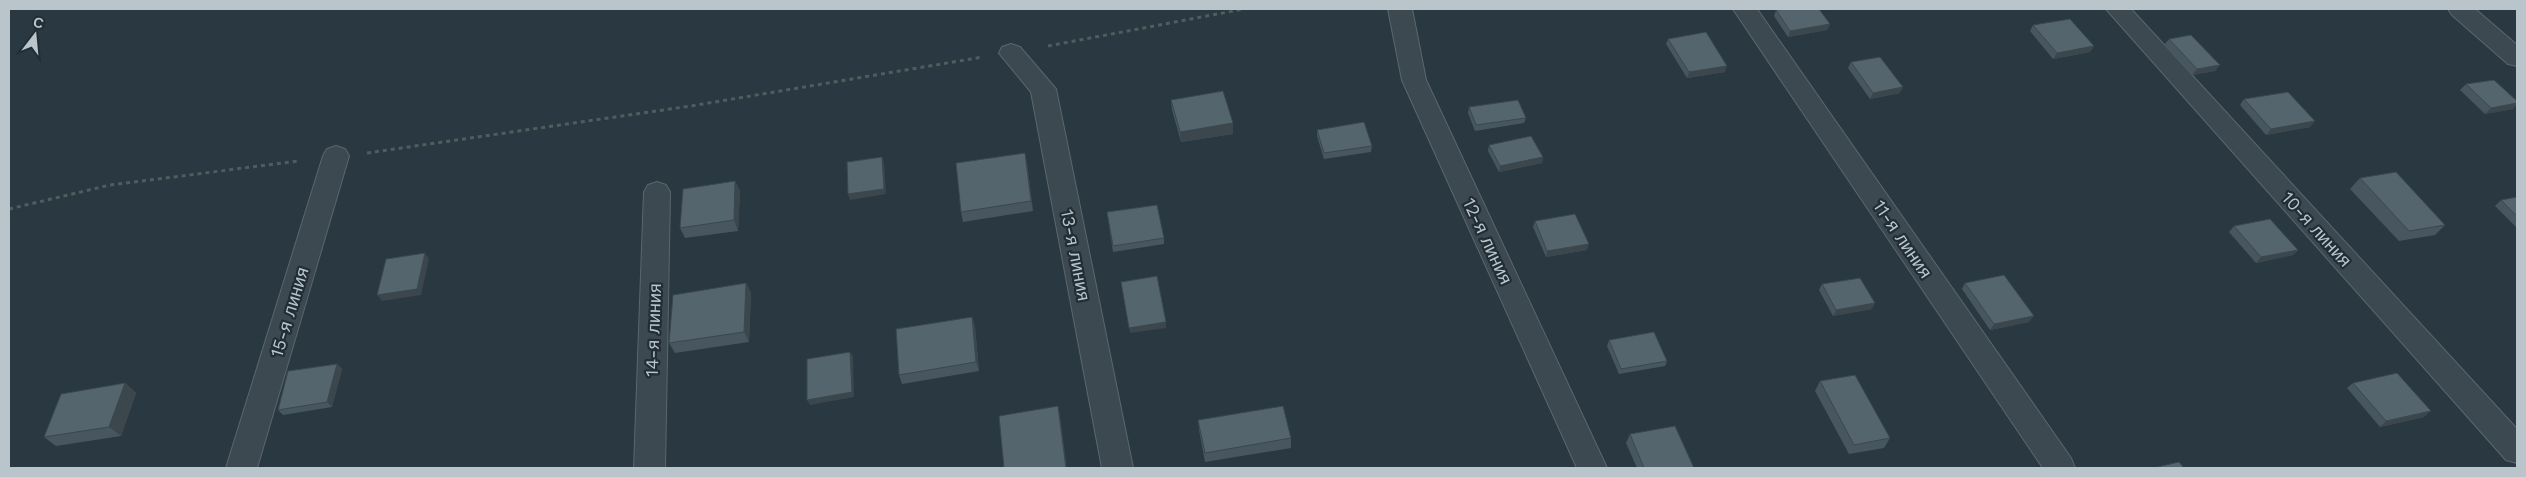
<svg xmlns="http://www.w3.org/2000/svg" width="2526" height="477" font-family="'Work Sans',sans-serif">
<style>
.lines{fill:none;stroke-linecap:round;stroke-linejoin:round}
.street-casing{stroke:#5b676e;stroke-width:2}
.path{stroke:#4b605e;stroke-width:3;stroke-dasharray:4 4;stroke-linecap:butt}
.street{fill:#3d4951;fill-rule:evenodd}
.wall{fill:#48575f}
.shaded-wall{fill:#3b474d}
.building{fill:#54656e;stroke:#3b474d}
.labels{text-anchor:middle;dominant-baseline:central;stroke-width:4.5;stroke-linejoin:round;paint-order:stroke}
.street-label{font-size:18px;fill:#bac4cb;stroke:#222e36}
</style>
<rect width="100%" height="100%" fill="#293841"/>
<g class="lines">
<g class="street-casing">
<g id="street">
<polygon points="1388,9 1412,9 1426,80 1607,468 1577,468 1402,80"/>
<polygon points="1733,9 1757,9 2071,458 2075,468 2043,468"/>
<polygon points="2106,9 2131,9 2517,429 2517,463 2506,460"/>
<polygon points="2448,9 2475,9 2517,45 2517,66 2508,64 2452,15"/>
<polygon points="1011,44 1020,47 1056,89 1133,468 1102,468 1031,92 999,53 1002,47"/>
<polygon points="336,146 345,149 349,156 257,468 226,468 323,156 327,149"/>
<polygon points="657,182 666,185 670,192 665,468 634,468 644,192 648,185"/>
</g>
</g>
<g class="path">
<polyline points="1048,46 1244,9"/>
<polyline points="367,153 691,106 983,57"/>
<polyline points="9,209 110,185 299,161"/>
</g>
<use href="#street" class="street"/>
</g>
<g class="wall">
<polygon points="1776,10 1830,24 1827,30 1788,37 1774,16"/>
<polygon points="2033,25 2094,46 2090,52 2053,59 2030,31"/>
<polygon points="1668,39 1725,72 1687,78 1666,44"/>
<polygon points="2169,39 2220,65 2215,71 2192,75 2164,45"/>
<polygon points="1851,62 1900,93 1870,99 1848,68"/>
<polygon points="2466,84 2517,101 2517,104 2513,109 2485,114 2460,90"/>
<polygon points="2244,99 2310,127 2266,135 2240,105"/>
<polygon points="1171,100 1233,123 1233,134 1181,142 1172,110"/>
<polygon points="1469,107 1526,118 1524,123 1475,131 1468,113"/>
<polygon points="1317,130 1372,146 1371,152 1324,159 1317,136"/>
<polygon points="1489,145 1543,157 1542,163 1499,172 1488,151"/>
<polygon points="1027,163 1033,211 963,222 961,212"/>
<polygon points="2360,178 2445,225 2435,235 2399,241 2350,189"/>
<polygon points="735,181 740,191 738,231 685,238 680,228"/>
<polygon points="2517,197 2517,228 2495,206 2501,200"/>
<polygon points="1107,212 1164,238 1164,244 1113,252"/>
<polygon points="1535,221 1587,250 1546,257 1533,227"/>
<polygon points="2234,226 2298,250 2293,255 2256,263 2229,232"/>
<polygon points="746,283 751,293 749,342 675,353 669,343"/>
<polygon points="1965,283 2029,322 1990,330 1962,289"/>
<polygon points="1822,284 1872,309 1833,316 1819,290"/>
<polygon points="972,317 975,327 979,371 902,384 899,375"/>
<polygon points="1609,340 1667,361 1665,366 1619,374 1607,346"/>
<polygon points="337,364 342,369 332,407 283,415 278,410"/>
<polygon points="1820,381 1890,438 1884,448 1849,454 1815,391"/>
<polygon points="125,383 136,393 121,436 56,446 44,437"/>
<polygon points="2353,383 2424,417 2380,427 2347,388"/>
<polygon points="1198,420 1291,438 1291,448 1205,462 1199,430"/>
<polygon points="1630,434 1694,468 1637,468 1626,443"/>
</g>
<g class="shaded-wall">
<polygon points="1830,24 1827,30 1788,37 1790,31"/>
<polygon points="2094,46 2090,52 2053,59 2057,53"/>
<polygon points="2220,65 2215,71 2192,75 2197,69"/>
<polygon points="1727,66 1725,72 1687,78 1689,72"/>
<polygon points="1903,87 1900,93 1870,99 1873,93"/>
<polygon points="2517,103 2517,104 2513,109 2485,114 2491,108"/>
<polygon points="2315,121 2310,127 2266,135 2271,129"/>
<polygon points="1233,123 1233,134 1181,142 1180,132"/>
<polygon points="1025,153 1027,163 1033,211 1031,201"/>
<polygon points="882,157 884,163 886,194 850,200 848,194"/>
<polygon points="1543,157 1542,163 1499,172 1500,166"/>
<polygon points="735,181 740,191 738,231 734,220"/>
<polygon points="1589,244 1587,250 1546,257 1547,251"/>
<polygon points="2298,250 2293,255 2256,263 2261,257"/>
<polygon points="425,253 429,259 421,295 382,301 377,295"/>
<polygon points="746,283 751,293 749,342 744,332"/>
<polygon points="1875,303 1872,309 1833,316 1836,310"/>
<polygon points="2034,316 2029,322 1990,330 1994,324"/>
<polygon points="972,317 975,327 979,371 976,362"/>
<polygon points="1166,322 1166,328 1130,333 1129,328"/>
<polygon points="850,352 853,357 854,397 810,405 807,400"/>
<polygon points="337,364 342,369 332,407 327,402"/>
<polygon points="125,383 136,393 121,436 109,427"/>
<polygon points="1058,406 1060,415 1067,468 1066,468"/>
<polygon points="2431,411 2424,417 2380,427 2386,421"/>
</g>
<g class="building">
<polygon points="1786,9 1819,9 1830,24 1790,31 1776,10"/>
<polygon points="2070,19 2094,46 2057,53 2033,25"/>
<polygon points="1706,32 1727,66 1689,72 1668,39"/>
<polygon points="2191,35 2220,65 2197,69 2169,39"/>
<polygon points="1880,57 1903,87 1873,93 1851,62"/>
<polygon points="2494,80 2517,101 2517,103 2491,108 2466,84"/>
<polygon points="1223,91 1233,123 1180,132 1171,100"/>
<polygon points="2288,92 2315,121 2271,129 2244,99"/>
<polygon points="1518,100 1526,118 1476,125 1469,107"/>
<polygon points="1364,122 1372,146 1324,153 1317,130"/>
<polygon points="1531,136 1543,157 1500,166 1489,145"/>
<polygon points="1025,153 1031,201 961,212 956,163"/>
<polygon points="882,157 884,189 848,194 847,162"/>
<polygon points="2396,172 2445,225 2409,231 2360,178"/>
<polygon points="735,181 734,220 680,228 683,189"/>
<polygon points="2517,197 2517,216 2501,200"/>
<polygon points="1157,205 1164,238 1113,246 1107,212"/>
<polygon points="1575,214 1589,244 1547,251 1535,221"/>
<polygon points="2270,219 2298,250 2261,257 2234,226"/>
<polygon points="425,253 417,289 377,295 386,259"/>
<polygon points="2004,275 2034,316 1994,324 1965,283"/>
<polygon points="1157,276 1166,322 1129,328 1121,282"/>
<polygon points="1860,278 1875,303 1836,310 1822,284"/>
<polygon points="746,283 744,332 669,343 673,295"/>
<polygon points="972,317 976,362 899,375 896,329"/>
<polygon points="1654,332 1667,361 1621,369 1609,340"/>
<polygon points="850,352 852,392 807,400 807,359"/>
<polygon points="337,364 327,402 278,410 288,371"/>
<polygon points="2397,373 2431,411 2386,421 2353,383"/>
<polygon points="1855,375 1890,438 1854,445 1820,381"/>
<polygon points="125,383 109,427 44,437 61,394"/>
<polygon points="1058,406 1066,468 1004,468 999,416"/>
<polygon points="1283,406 1291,438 1205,453 1198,420"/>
<polygon points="1675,426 1694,468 1644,468 1630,434"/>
<polygon points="2179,462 2184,468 2153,468"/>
</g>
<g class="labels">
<g class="street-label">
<text transform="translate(2317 229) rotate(48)">10-я линия</text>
<text transform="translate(1903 239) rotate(56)">11-я линия</text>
<text transform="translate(1488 241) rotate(65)">12-я линия</text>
<text transform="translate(1076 255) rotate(79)">13-я линия</text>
<text transform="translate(289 312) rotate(-73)">15-я линия</text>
<text transform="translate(653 330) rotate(-88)">14-я линия</text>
</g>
</g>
<rect width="2526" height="477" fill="none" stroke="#bac4cb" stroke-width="20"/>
<g transform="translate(35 35) rotate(16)" stroke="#222e36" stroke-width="4" paint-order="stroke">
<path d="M0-4L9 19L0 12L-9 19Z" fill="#bac4cb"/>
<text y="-8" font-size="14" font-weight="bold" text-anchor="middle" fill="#bac4cb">С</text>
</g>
</svg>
